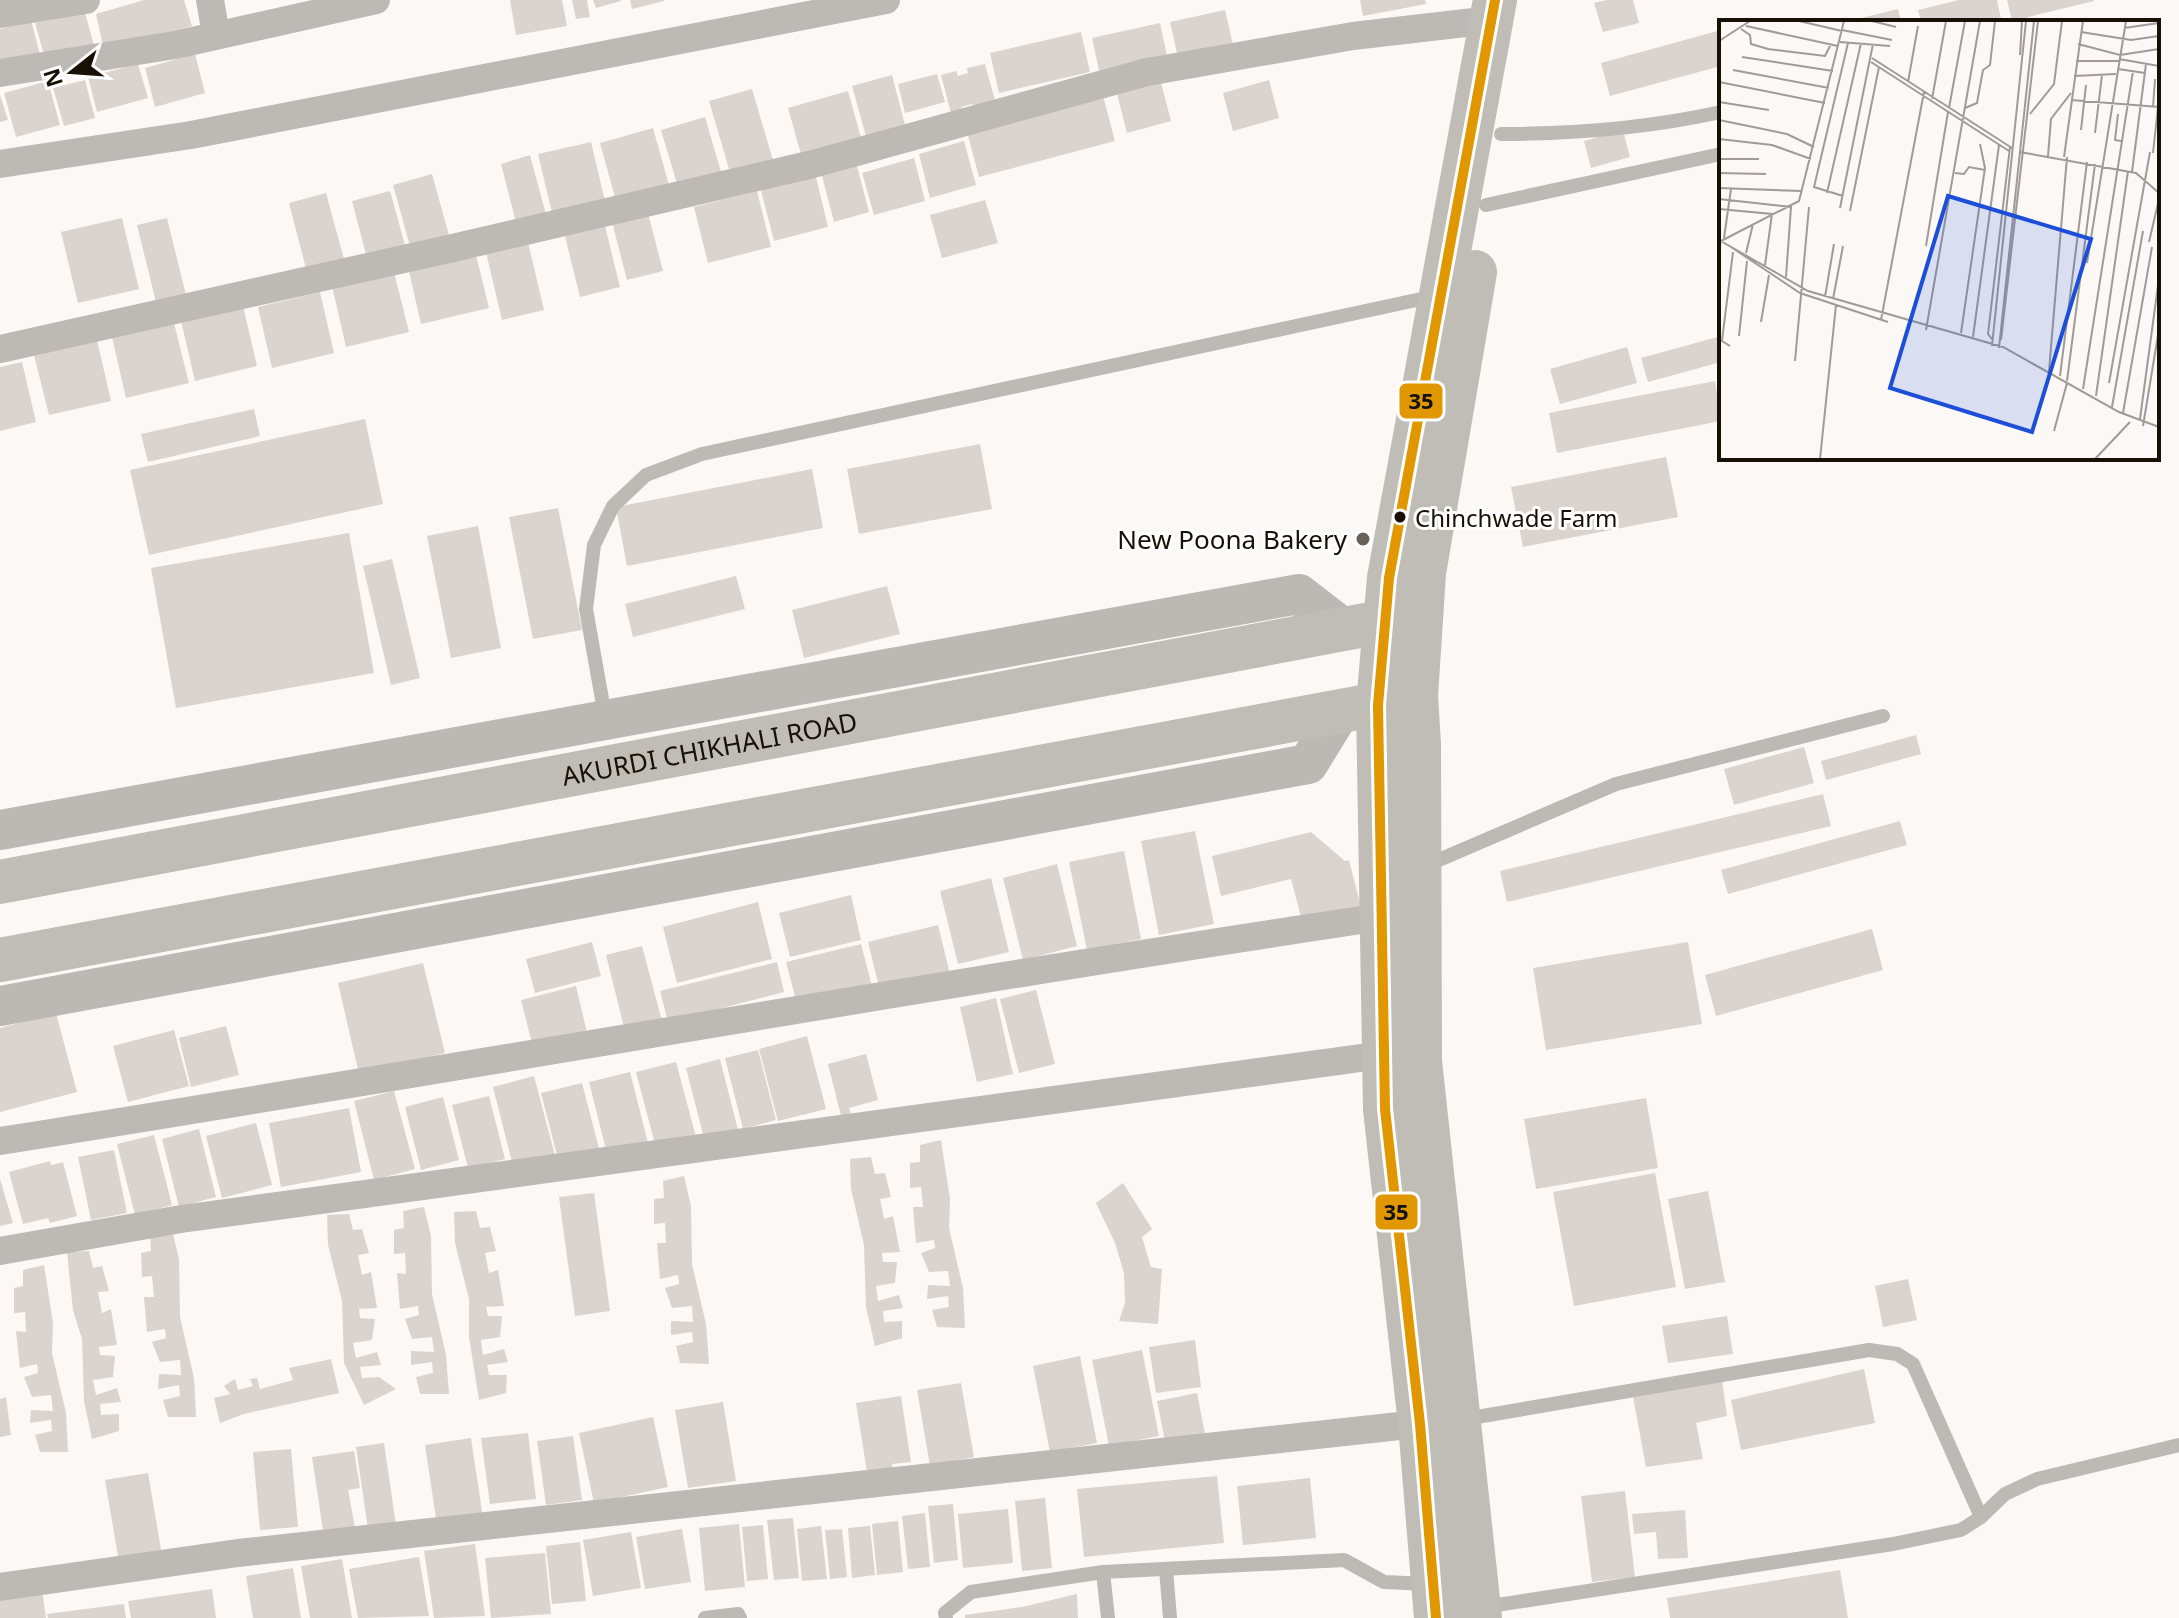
<svg xmlns="http://www.w3.org/2000/svg" width="2179" height="1618" font-family="'Noto Sans',sans-serif">
<style>
.building{fill:#dbd4ce}
.lines{fill:none;stroke-linecap:round;stroke-linejoin:round}
.lane{stroke:#bdbab5;stroke-width:14}
.street{stroke:#bdbab5;stroke-width:28}
.secondary{stroke:#bcb8b4;stroke-width:40}
.primary{stroke:#c0bcb6;stroke-width:44}
.bus-1-casing{stroke:#fff;stroke-width:16}
.bus-1{stroke:#e19700;stroke-width:10}
.bus-dot{fill:#180f05;stroke:#fff;stroke-width:3}
.poi-dot{fill:#676159;stroke:#fff;stroke-width:3}
.labels{text-anchor:middle;dominant-baseline:central;stroke-width:6;stroke-linejoin:round;paint-order:stroke}
.bus-label{font-size:24px;fill:#180f05;stroke:#fff;text-anchor:start}
.poi-label{font-size:26px;fill:#180f05;stroke:#fff;text-anchor:end}
.street-label{font-size:26px;fill:#180f05;stroke:#fff}
.inset-road{fill:none;stroke:#a09b96;stroke-width:2}
.view{fill:#1d4ed8;fill-opacity:0.15;stroke:#1d4ed8;stroke-width:4}
.inset-edge{fill:none;stroke:#180f05;stroke-width:4}
.line-badge{stroke:#fff;stroke-width:3}
.pale-badge-label{font-size:22px;text-anchor:middle;font-weight:bold;fill:#111}
</style>
<rect width="100%" height="100%" fill="#fbf8f6"/>
<g class="building">
<polygon points="144,0 184,0 192,26 104,51 96,14"/>
<polygon points="510,0 562,0 567,26 516,35"/>
<polygon points="572,0 587,0 590,17 576,19"/>
<polygon points="593,0 621,0 621,1 596,8"/>
<polygon points="630,0 664,0 664,1 632,9"/>
<polygon points="1360,0 1425,0 1426,4 1363,16"/>
<polygon points="1607,0 1633,0 1639,23 1603,32 1594,3"/>
<polygon points="1959,0 1997,0 2001,19 1990,22 1921,22 1918,10"/>
<polygon points="2007,0 2094,0 2094,1 2012,21"/>
<polygon points="84,9 95,49 46,62 35,23"/>
<polygon points="1898,9 1901,22 1849,22 1849,21"/>
<polygon points="1225,10 1234,49 1179,62 1170,22"/>
<polygon points="31,20 40,54 0,65 0,29"/>
<polygon points="1160,23 1168,60 1100,75 1092,38"/>
<polygon points="1721,30 1721,66 1610,96 1601,63"/>
<polygon points="1081,32 1090,72 999,93 990,53"/>
<polygon points="195,54 205,93 155,107 145,68"/>
<polygon points="138,64 148,98 97,112 88,77"/>
<polygon points="985,64 996,104 974,111 972,104 961,107 963,114 952,117 941,75 956,71 958,76 968,73 967,68"/>
<polygon points="937,74 945,102 905,113 898,84"/>
<polygon points="892,75 906,129 867,140 852,86"/>
<polygon points="1160,79 1171,121 1127,133 1116,90"/>
<polygon points="85,80 95,118 64,126 53,88"/>
<polygon points="1269,80 1279,118 1233,131 1223,93"/>
<polygon points="48,81 60,125 16,137 4,93"/>
<polygon points="752,89 775,167 732,179 709,101"/>
<polygon points="848,91 863,145 803,161 788,108"/>
<polygon points="0,95 8,120 0,122"/>
<polygon points="1103,96 1115,141 979,177 967,132"/>
<polygon points="705,117 722,175 678,187 661,130"/>
<polygon points="653,128 669,185 616,201 600,143"/>
<polygon points="1623,130 1630,157 1591,168 1584,141"/>
<polygon points="964,141 976,185 930,198 919,154"/>
<polygon points="591,142 605,201 552,213 538,154"/>
<polygon points="530,155 547,218 517,226 501,164"/>
<polygon points="914,158 925,201 874,215 862,173"/>
<polygon points="857,166 869,212 834,222 822,176"/>
<polygon points="815,173 828,227 774,241 760,187"/>
<polygon points="432,174 450,239 411,250 393,185"/>
<polygon points="390,191 407,252 368,262 352,201"/>
<polygon points="757,191 771,247 708,263 694,207"/>
<polygon points="326,193 347,270 309,280 289,203"/>
<polygon points="985,200 998,243 942,258 930,215"/>
<polygon points="648,213 663,271 627,280 612,222"/>
<polygon points="122,218 139,289 78,303 61,232"/>
<polygon points="167,218 186,295 156,302 137,225"/>
<polygon points="604,222 620,287 580,297 564,232"/>
<polygon points="527,238 544,310 502,320 485,248"/>
<polygon points="475,251 489,308 421,324 408,267"/>
<polygon points="394,272 409,332 346,347 332,286"/>
<polygon points="320,292 334,353 272,368 258,307"/>
<polygon points="243,306 257,366 195,381 181,321"/>
<polygon points="174,323 189,383 126,398 112,337"/>
<polygon points="1721,336 1721,362 1648,382 1641,358"/>
<polygon points="97,340 111,401 49,415 34,355"/>
<polygon points="1627,347 1637,383 1560,404 1550,369"/>
<polygon points="22,362 36,422 0,431 0,367"/>
<polygon points="1715,381 1721,421 1557,453 1549,413"/>
<polygon points="254,409 260,436 148,462 141,434"/>
<polygon points="365,419 383,504 149,555 130,470"/>
<polygon points="980,444 992,509 859,534 847,469"/>
<polygon points="1666,457 1678,517 1523,547 1511,487"/>
<polygon points="812,469 823,528 627,566 616,507"/>
<polygon points="558,508 582,630 533,639 509,517"/>
<polygon points="478,526 501,648 451,658 427,536"/>
<polygon points="349,533 374,673 176,708 151,568"/>
<polygon points="392,559 420,678 391,685 363,566"/>
<polygon points="736,576 745,609 633,637 625,604"/>
<polygon points="887,586 900,634 804,658 792,610"/>
<polygon points="1916,735 1921,754 1826,780 1821,761"/>
<polygon points="1804,747 1814,783 1734,805 1724,769"/>
<polygon points="1823,794 1831,826 1507,902 1500,871"/>
<polygon points="1900,821 1907,845 1728,894 1721,870"/>
<polygon points="1195,831 1214,924 1159,935 1141,841"/>
<polygon points="1311,832 1345,861 1349,860 1361,907 1302,921 1291,879 1221,896 1212,856"/>
<polygon points="1124,851 1141,939 1087,950 1069,862"/>
<polygon points="1057,864 1077,946 1023,960 1003,878"/>
<polygon points="991,878 1009,952 958,964 940,891"/>
<polygon points="851,895 861,940 790,957 779,913"/>
<polygon points="758,902 772,959 677,983 663,927"/>
<polygon points="938,925 950,974 880,991 868,942"/>
<polygon points="1872,929 1883,970 1716,1016 1705,975"/>
<polygon points="592,942 601,976 535,993 526,959"/>
<polygon points="1688,942 1702,1024 1546,1050 1533,968"/>
<polygon points="861,944 872,986 797,1004 786,962"/>
<polygon points="642,946 662,1021 625,1031 606,955"/>
<polygon points="777,962 784,992 668,1022 660,991"/>
<polygon points="423,963 445,1053 359,1074 338,983"/>
<polygon points="576,986 587,1033 533,1047 521,1000"/>
<polygon points="1036,990 1055,1064 1019,1073 1000,999"/>
<polygon points="996,998 1013,1074 977,1082 960,1007"/>
<polygon points="56,1013 77,1092 0,1112 0,1028"/>
<polygon points="226,1026 239,1075 191,1087 179,1038"/>
<polygon points="174,1030 189,1086 128,1102 113,1046"/>
<polygon points="807,1036 826,1109 778,1121 759,1049"/>
<polygon points="758,1050 776,1120 743,1129 725,1058"/>
<polygon points="866,1054 878,1100 849,1108 851,1114 841,1116 828,1064"/>
<polygon points="720,1059 738,1130 704,1138 686,1068"/>
<polygon points="676,1062 696,1137 656,1148 636,1072"/>
<polygon points="630,1072 648,1143 607,1154 589,1082"/>
<polygon points="534,1076 556,1159 514,1170 493,1087"/>
<polygon points="582,1083 600,1152 559,1163 541,1093"/>
<polygon points="394,1091 415,1169 374,1180 354,1101"/>
<polygon points="489,1096 505,1159 468,1168 452,1105"/>
<polygon points="443,1097 459,1160 421,1170 405,1107"/>
<polygon points="1646,1098 1658,1168 1536,1189 1524,1119"/>
<polygon points="349,1108 361,1172 281,1187 269,1123"/>
<polygon points="256,1123 272,1185 222,1198 206,1136"/>
<polygon points="199,1129 216,1197 179,1207 162,1139"/>
<polygon points="154,1135 172,1205 135,1215 117,1144"/>
<polygon points="941,1140 950,1199 949,1228 963,1288 965,1328 937,1327 932,1310 949,1307 948,1296 927,1299 928,1285 950,1286 948,1271 929,1272 921,1253 935,1248 934,1240 916,1243 913,1207 923,1207 921,1187 910,1188 910,1163 920,1162 920,1145"/>
<polygon points="114,1150 127,1213 91,1220 78,1157"/>
<polygon points="871,1157 875,1174 885,1173 891,1197 880,1199 884,1219 893,1216 900,1252 882,1253 883,1262 897,1262 895,1283 876,1286 878,1301 899,1295 903,1308 883,1311 884,1322 902,1321 902,1338 875,1346 866,1307 864,1245 851,1189 850,1159"/>
<polygon points="50,1161 51,1165 63,1162 77,1216 50,1223 48,1218 23,1224 9,1172"/>
<polygon points="1655,1173 1676,1287 1574,1306 1553,1192"/>
<polygon points="684,1176 691,1206 692,1264 706,1324 709,1364 680,1363 676,1346 693,1342 692,1332 671,1335 671,1321 693,1322 692,1306 672,1308 665,1288 679,1284 678,1275 660,1279 657,1243 666,1243 665,1223 654,1224 654,1199 664,1198 663,1181"/>
<polygon points="0,1179 13,1223 0,1226"/>
<polygon points="1123,1183 1152,1229 1142,1237 1151,1267 1162,1269 1158,1324 1119,1321 1125,1303 1124,1273 1115,1243 1096,1203"/>
<polygon points="1708,1191 1725,1282 1685,1289 1668,1199"/>
<polygon points="594,1193 610,1311 575,1316 559,1197"/>
<polygon points="424,1207 431,1236 432,1294 446,1355 449,1394 420,1394 416,1377 433,1373 432,1362 411,1365 411,1351 434,1352 432,1337 412,1339 405,1319 419,1315 418,1306 400,1309 397,1273 406,1274 405,1253 394,1254 394,1230 404,1228 403,1211"/>
<polygon points="476,1211 480,1228 490,1227 496,1251 485,1253 489,1273 498,1270 504,1306 486,1307 488,1316 502,1316 500,1337 481,1340 483,1355 504,1349 508,1362 487,1365 489,1375 507,1375 506,1393 479,1400 469,1337 469,1299 455,1243 454,1212"/>
<polygon points="349,1214 353,1230 362,1229 369,1253 358,1255 362,1275 371,1272 377,1308 359,1309 360,1318 375,1319 372,1340 353,1343 356,1358 377,1352 381,1365 360,1367 362,1378 379,1377 396,1389 364,1405 344,1363 342,1301 328,1245 327,1215"/>
<polygon points="172,1230 179,1259 180,1317 194,1378 196,1417 168,1417 163,1400 180,1396 179,1385 158,1389 159,1374 181,1375 180,1360 160,1362 152,1342 166,1338 165,1329 147,1332 144,1297 154,1297 152,1276 142,1277 141,1253 151,1251 150,1234"/>
<polygon points="89,1251 93,1268 102,1266 109,1291 98,1292 102,1313 111,1309 117,1345 99,1347 100,1355 115,1356 113,1377 93,1380 96,1395 117,1388 121,1402 100,1404 101,1415 119,1414 119,1431 92,1439 84,1401 82,1339 73,1310 67,1252"/>
<polygon points="44,1265 53,1323 52,1353 66,1413 68,1452 40,1452 35,1435 52,1431 51,1420 30,1423 31,1410 53,1411 51,1395 32,1397 24,1377 38,1373 37,1364 20,1368 16,1331 26,1332 25,1312 14,1313 14,1288 23,1286 23,1270"/>
<polygon points="1908,1279 1917,1320 1883,1327 1875,1286"/>
<polygon points="1727,1316 1733,1354 1668,1363 1662,1326"/>
<polygon points="1195,1340 1201,1387 1156,1393 1149,1347"/>
<polygon points="1142,1350 1159,1436 1109,1446 1092,1360"/>
<polygon points="1080,1356 1097,1443 1050,1452 1033,1366"/>
<polygon points="331,1359 339,1393 244,1414 220,1423 214,1398 230,1394 224,1386 235,1379 238,1390 253,1386 250,1379 257,1378 260,1389 293,1380 289,1368"/>
<polygon points="1864,1369 1875,1423 1741,1450 1731,1400"/>
<polygon points="1722,1380 1727,1416 1696,1423 1703,1459 1646,1467 1633,1397"/>
<polygon points="961,1383 974,1457 958,1460 959,1468 931,1472 917,1390"/>
<polygon points="1197,1393 1205,1434 1165,1441 1157,1401"/>
<polygon points="901,1396 911,1462 892,1464 894,1474 868,1478 856,1403"/>
<polygon points="6,1397 11,1435 0,1437 0,1399"/>
<polygon points="723,1402 736,1481 688,1488 675,1410"/>
<polygon points="653,1417 668,1487 594,1503 579,1433"/>
<polygon points="528,1433 536,1499 490,1504 481,1438"/>
<polygon points="573,1436 582,1500 546,1505 537,1441"/>
<polygon points="471,1438 483,1518 437,1525 425,1445"/>
<polygon points="384,1443 396,1525 368,1529 356,1447"/>
<polygon points="291,1449 298,1527 260,1530 253,1452"/>
<polygon points="354,1451 360,1488 348,1490 355,1527 324,1537 312,1457"/>
<polygon points="148,1473 162,1555 119,1562 105,1480"/>
<polygon points="1217,1476 1224,1543 1084,1557 1077,1489"/>
<polygon points="1310,1478 1316,1538 1243,1545 1237,1486"/>
<polygon points="1625,1491 1635,1577 1592,1582 1581,1496"/>
<polygon points="1045,1498 1052,1568 1022,1571 1015,1501"/>
<polygon points="953,1504 958,1560 934,1563 928,1506"/>
<polygon points="1008,1509 1013,1563 963,1568 958,1514"/>
<polygon points="1685,1510 1688,1558 1658,1559 1656,1532 1634,1534 1632,1514"/>
<polygon points="925,1513 930,1567 908,1569 902,1516"/>
<polygon points="793,1518 799,1578 774,1580 767,1520"/>
<polygon points="898,1521 903,1572 877,1575 872,1524"/>
<polygon points="739,1524 745,1587 705,1591 699,1528"/>
<polygon points="763,1525 768,1579 747,1581 742,1527"/>
<polygon points="821,1526 827,1579 802,1581 797,1529"/>
<polygon points="870,1526 875,1575 852,1578 848,1528"/>
<polygon points="682,1529 691,1582 645,1589 636,1537"/>
<polygon points="842,1529 847,1577 830,1579 825,1530"/>
<polygon points="631,1532 641,1588 593,1596 583,1540"/>
<polygon points="580,1542 586,1601 552,1604 546,1546"/>
<polygon points="475,1544 485,1616 434,1618 424,1551"/>
<polygon points="545,1553 551,1614 491,1618 485,1558"/>
<polygon points="419,1557 429,1616 358,1618 349,1569"/>
<polygon points="342,1559 352,1618 310,1618 301,1566"/>
<polygon points="293,1568 301,1618 253,1618 246,1576"/>
<polygon points="1840,1570 1848,1618 1670,1618 1667,1598"/>
<polygon points="212,1589 216,1618 131,1618 128,1601"/>
<polygon points="42,1590 46,1618 0,1618 0,1596"/>
<polygon points="1077,1594 1078,1618 965,1618 965,1615 1022,1607"/>
<polygon points="124,1604 126,1618 48,1618 47,1614"/>
</g>
<g class="lines">
<g class="lane">
<path d="M1501,134C1575,134 1648,128 1721,112"/>
<polyline points="1486,205 1721,154"/>
<polyline points="605,716 586,609 594,545 613,506 646,475 702,454 1435,296"/>
<polyline points="1427,865 1616,784 1883,716"/>
<polyline points="1465,1419 1869,1350 1897,1354 1913,1364 1981,1517"/>
<polyline points="1166,1569 1170,1618"/>
<polyline points="1103,1572 1108,1618"/>
<polyline points="1484,1607 1893,1544 1961,1530 1981,1517 2005,1494 2037,1479 2179,1445"/>
<polyline points="705,1618 738,1614 740,1618"/>
<polyline points="946,1618 945,1613 971,1592 1103,1572 1344,1560 1384,1582 1429,1584"/>
</g>
<g class="street">
<polyline points="210,0 216,35"/>
<polyline points="0,14 86,0"/>
<polyline points="0,73 175,45 376,0"/>
<polyline points="0,164 191,135 886,0"/>
<polyline points="0,349 453,248 813,164 1147,72 1353,36 1491,20"/>
<path d="M0,1141C461,1068 920,986 1381,917"/>
<polyline points="0,1251 181,1219 1383,1055"/>
<polyline points="0,1587 238,1553 1436,1422"/>
</g>
<g class="secondary">
<polyline points="0,830 1299,594 1343,628"/>
<polyline points="0,1006 1308,764 1340,712"/>
</g>
<g class="primary">
<polyline points="1475,272 1424,573 1416,696 1419,744 1420,1061 1480,1618"/>
<path id="s1" d="M0,882L1413,616"/>
<polyline points="0,960 1406,699"/>
<polyline points="1436,1618 1420,1424 1385,1109 1378,705 1389,578 1495,0"/>
</g>
<g class="bus-1-casing">
<polyline id="bus-1" points="1436,1618 1420,1424 1385,1109 1378,705 1389,578 1495,0"/>
</g>
<use href="#bus-1" class="bus-1"/>
</g>
<circle class="bus-dot" cx="1400" cy="517" r="7"/>
<circle class="poi-dot" cx="1363" cy="539" r="8"/>
<g class="labels">
<g class="bus-label">
<text x="1415" y="517">Chinchwade Farm</text>
</g>
<g class="poi-label">
<text x="1347" y="539">New Poona Bakery</text>
</g>
<g class="street-label">
<text stroke="none"><textPath href="#s1" startOffset="722">AKURDI CHIKHALI ROAD</textPath></text>
</g>
</g>
<g transform="translate(1719 20)">
<rect width="440" height="440" fill="#fbf8f6"/>
<path class="inset-road" d="M80,1L123,11M153,1L177,7M27,6L119,26M405,8L440,3M22,9L31,15L32,24L49,29L106,36L112,24M123,10L173,20M362,12L412,20L440,16M0,21L31,1M121,22L171,26M359,24L401,35L440,29M301,35L303,1M23,37L114,51M153,38L293,128M400,39L440,46M357,41H400M152,42L290,131M399,49L426,53M14,50L110,68M355,56L397,54M0,62L106,83M189,62L199,6M213,79L227,1M352,80L440,87M0,82L50,90M434,87L436,59M230,88L246,1M246,88L258,83L264,50L271,45L276,1M311,94L335,64L343,1M399,94L396,120L402,121M0,100L68,114L95,127M362,110L367,65M376,113L383,55M0,119L53,125L92,139M301,132L417,153L440,173M434,133L439,87M329,136L332,99L352,73M345,137L364,1M0,139H40M413,152L427,44M0,153L47,154M236,153L245,154L250,147L266,150M0,168L83,171M108,173L142,23M124,176L95,167L129,23M0,179L72,187L67,257M121,188L154,24M0,189L53,194L46,245M131,191L160,47M5,218L12,169M0,220L89,271L284,327L400,392L440,407M2,221L80,181L125,1M430,222L440,179M9,225L81,273L169,302M207,226L229,92M27,233L34,204M368,243L407,1M106,277L115,224M114,279L124,226M162,300L205,72M42,302L50,255M207,310L261,1M242,313L266,148L261,124M20,316L28,241M254,317L280,125M273,319L269,314L291,127M282,320L319,1M11,326L3,321L14,232M273,326L307,1M280,328L315,1M76,341L90,187M330,351L348,137M341,356L368,142M348,361L376,144M390,363L431,132M364,369L414,51M377,376L409,151M393,387L424,211M404,393L433,227M421,399L440,258M424,406L440,309M335,411L348,363M101,439L117,285M376,439L411,402"/>
<path class="view" d="M229,176L372,219L313,412L171,368Z"/>
<rect width="440" height="440" class="inset-edge"/>
</g>
<g class="line-badge">
<rect x="1398" y="382" width="46" height="38" rx="8" fill="#e19700"/>
<rect x="1374" y="1193" width="45" height="38" rx="8" fill="#e19700"/>
</g>
<g class="pale-badge-label">
<text x="1421" y="409">35</text>
<text x="1396" y="1220">35</text>
</g>
<g transform="translate(72 72) rotate(253)" stroke="#ffffff" stroke-width="6" paint-order="stroke">
<path d="M0-6L14 30L0 20L-14 30Z" fill="#180f05"/>
<text y="-12" font-size="22" font-weight="bold" text-anchor="middle" fill="#180f05">N</text>
</g>
</svg>
